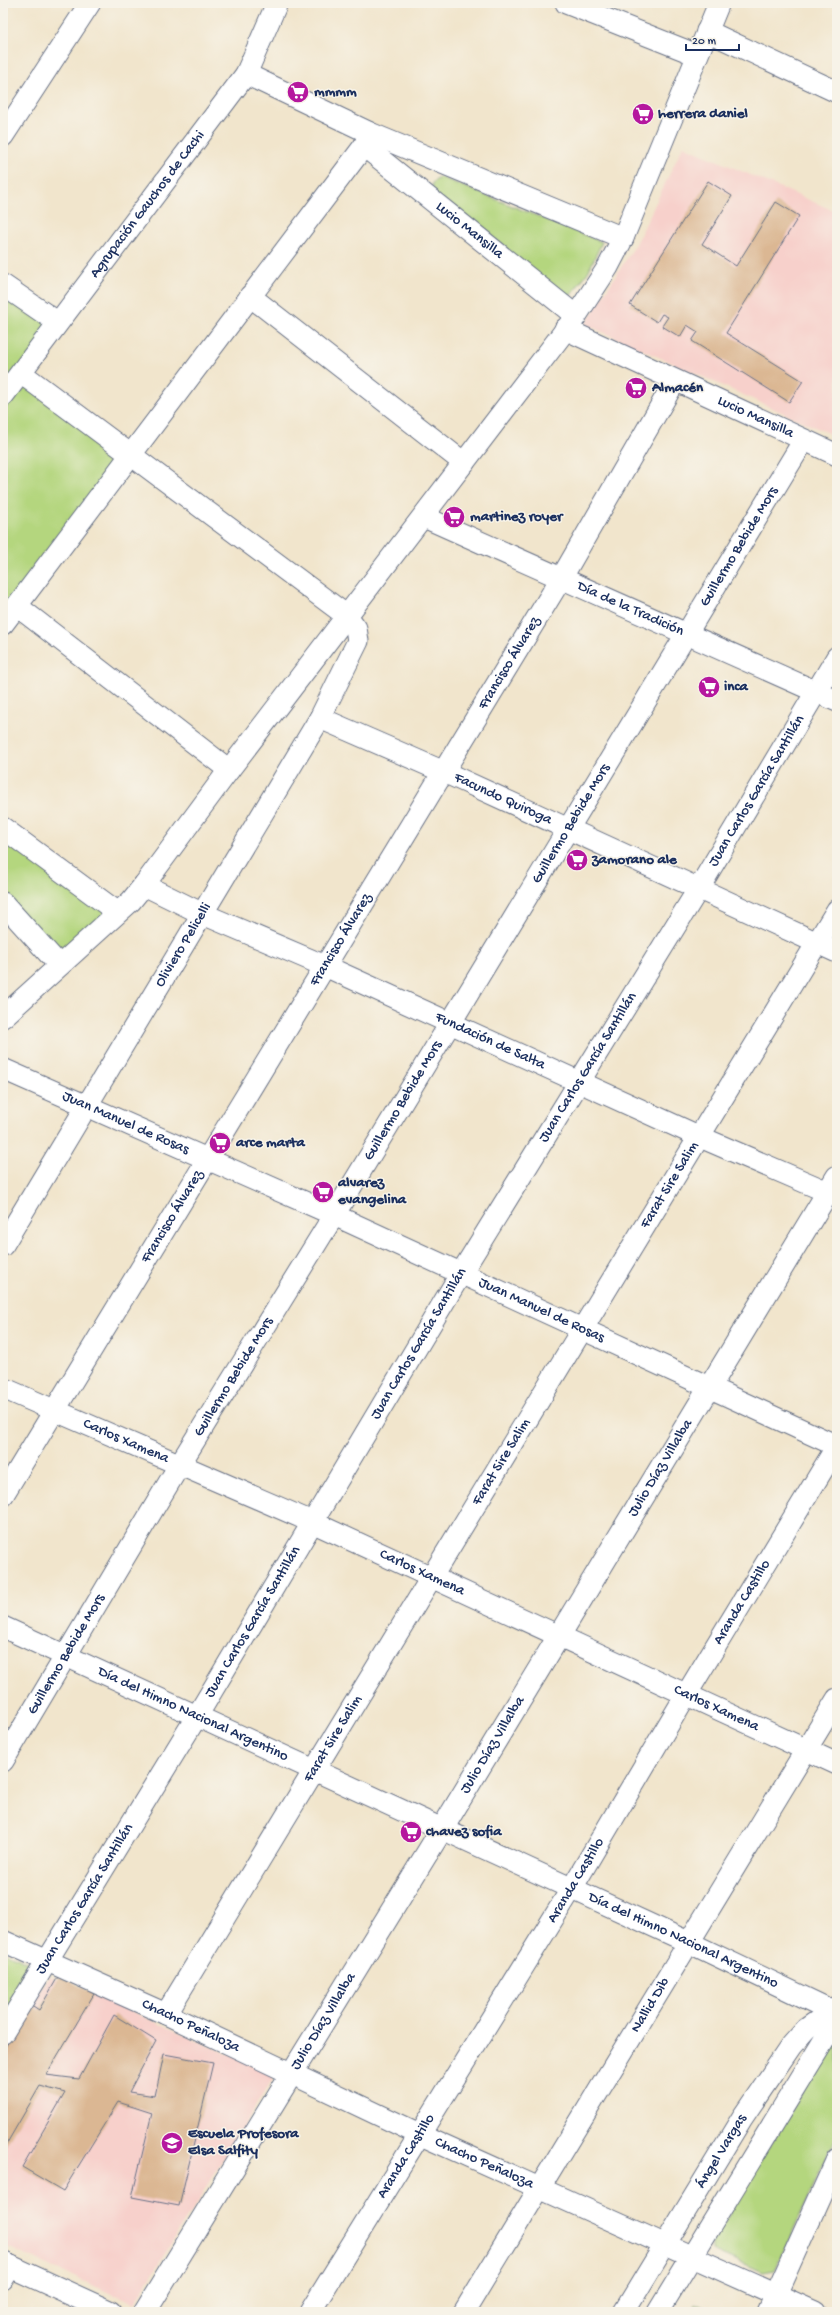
<svg xmlns="http://www.w3.org/2000/svg" width="840" height="2315" font-family="'Gochi Hand',sans-serif">
<style>
.built{fill:#f7d0cb}
.green{fill:#b4d67e;stroke:#68826e}
.building{fill:#dbb793}
.lines{fill:none;stroke-linecap:round;stroke-linejoin:round}
.minor-casing{stroke:#666f84;stroke-width:23}
.tertiary-casing{stroke:#666f84;stroke-width:24}
.minor{stroke:#fff;stroke-width:21}
.tertiary{stroke:#fff;stroke-width:22}
.labels{text-anchor:middle;dominant-baseline:central;stroke-width:3;stroke-linejoin:round;paint-order:stroke}
.poi-label{font-size:15px;font-weight:bold;fill:#1b2f5e;stroke:#f7f3e8;text-anchor:start}
.street-label{font-size:15px;fill:#1b2f5e;stroke:#f7f3e8}
</style>
<rect width="100%" height="100%" fill="#f7f3e8"/>
<filter id="ink" filterUnits="userSpaceOnUse"><feTurbulence type="fractalNoise" baseFrequency=".025" numOctaves="2"/><feDisplacementMap in="SourceGraphic" scale="8" xChannelSelector="R" yChannelSelector="G"/><feConvolveMatrix kernelMatrix="1 2 1 2 8 2 1 2 1" color-interpolation-filters="sRGB"/></filter>
<filter id="wash" filterUnits="userSpaceOnUse"><feTurbulence type="fractalNoise" baseFrequency=".012" numOctaves="4" result="noise"/><feDisplacementMap in="SourceGraphic" scale="16" xChannelSelector="R" yChannelSelector="G"/><feGaussianBlur stdDeviation="0.9" result="paint"/><feColorMatrix in="noise" values="0 0 0 0 0 0 0 0 0 0 0 0 0 0 0 0 0 1.4 0 .05"/><feComposite in="paint" operator="in"/></filter>
<g filter="url(#wash)">
<rect width="100%" height="100%" fill="#f1e5cc"/>
<g class="built">
<polygon points="683,146 837,212 837,437 585,324 636,244"/>
<polygon points="49,1975 275,2075 134,2304 3,2245 3,2051"/>
</g>
<g class="green">
<polygon points="440,177 602,242 588,272 567,300 432,194 432,183"/>
<polygon points="3,285 57,322 3,392"/>
<polygon points="21,373 129,454 3,625 3,396"/>
<polygon points="3,829 117,912 59,965 3,903"/>
<polygon points="3,1951 34,1966 3,2018"/>
<polygon points="837,2034 837,2135 775,2270 762,2272 712,2250 712,2242"/>
<polygon points="696,2304 713,2312 692,2312"/>
</g>
<g id="blocks">
<g class="building">
<polygon points="708,181 732,196 702,244 736,266 776,202 799,216 726,333 803,381 789,402 692,341 698,332 687,325 680,337 662,326 668,317 662,314 657,322 630,305"/>
<polygon points="59,1975 94,1994 46,2075 79,2079 114,2015 156,2041 129,2092 155,2096 164,2054 213,2063 179,2206 132,2197 152,2113 118,2102 63,2191 22,2167 65,2093 40,2086 3,2150 3,2051 30,2004 39,2010"/>
</g>
</g>
</g>
<g filter="url(#ink)">
<use href="#blocks" fill-opacity="0" stroke="#666f84" stroke-width="1"/>
<g class="lines">
<g class="minor-casing">
<g id="minor">
<polyline points="566,3 697,55"/>
<polyline points="707,31 837,92"/>
<polyline points="246,74 370,133 623,238"/>
<polyline points="3,136 90,3"/>
<path id="s1" d="M364,146L576,316"/>
<polyline points="3,285 57,322"/>
<polyline points="250,296 464,463"/>
<path id="s2" d="M565,329L837,455"/>
<path id="s3" d="M3,396L246,74L277,3"/>
<path id="s4" d="M424,517L837,701"/>
<polyline points="17,606 229,770"/>
<polyline points="3,624 364,146 370,133"/>
<path id="s5" d="M320,718L444,772L837,952"/>
<polyline points="3,828 117,912"/>
<path id="s6" d="M144,885L203,914L325,966L698,1136L837,1196"/>
<polyline points="3,903 59,965"/>
<polyline points="3,1017 131,901 144,885 229,770 576,316 608,267 623,238 719,3"/>
<path id="s7" d="M3,1069L334,1215L837,1446"/>
<path id="s8" d="M3,1245L320,718L358,641L356,628L347,616L21,373"/>
<path id="s9" d="M3,1388L312,1522L837,1764"/>
<path id="s10" d="M3,1495L562,577L675,381"/>
<path id="s11" d="M3,1627L688,1942L824,2007L836,2020"/>
<path id="s12" d="M3,1761L180,1464L334,1215L804,440"/>
<path id="s13" d="M3,1941L166,2014L419,2134L815,2312"/>
<path id="s14" d="M166,2014L837,910"/>
<path id="s15" d="M3,2033L197,1716L460,1275L699,888L837,657"/>
<polyline points="3,2279 11,2266"/>
<path id="s16" d="M310,2312L572,1888L686,1695L837,1446"/>
<path id="s17" d="M464,2312L837,1699"/>
<path id="s18" d="M624,2312L742,2118L791,2046L806,2029L837,2007"/>
<polyline points="658,2312 837,2019"/>
<polyline points="768,2312 837,2159"/>
</g>
</g>
<g class="tertiary-casing">
<g id="tertiary">
<polyline points="3,2263 110,2312"/>
<path id="s19" d="M145,2312L442,1829L837,1177"/>
</g>
</g>
<use href="#minor" class="minor"/>
<use href="#tertiary" class="tertiary"/>
</g>
</g>
<defs>
<g id="supermarket-disc" transform="scale(1.15)"><circle r="9.5" fill="#b5179e" stroke="#f7f3e8"/><path d="M-6-5.5h2.5l.6 2H6L4.5 2H-2.5L-4.4-4H-6ZM-1.5 3.2a1.3 1.3 0 1 0 .1 0ZM3 3.2a1.3 1.3 0 1 0 .1 0Z" fill="#fff"/></g>
<g id="school-disc" transform="scale(1.15)"><circle r="9.5" fill="#b5179e" stroke="#f7f3e8"/><path d="M0-5L7-2L0 1L-7-2ZM-4 1L0 2.5L4 1V4Q0 6-4 4Z" fill="#fff"/></g>
</defs>
<g fill-rule="evenodd">
<use href="#supermarket-disc" x="298" y="92"/>
<use href="#supermarket-disc" x="643" y="114"/>
<use href="#supermarket-disc" x="636" y="388"/>
<use href="#supermarket-disc" x="454" y="517"/>
<use href="#supermarket-disc" x="709" y="687"/>
<use href="#supermarket-disc" x="577" y="860"/>
<use href="#supermarket-disc" x="220" y="1143"/>
<use href="#supermarket-disc" x="323" y="1192"/>
<use href="#supermarket-disc" x="411" y="1832"/>
<use href="#school-disc" x="172" y="2143"/>
</g>
<g class="labels">
<g class="poi-label">
<text x="314" y="92">mmmm</text>
<text x="658" y="114">herrera daniel</text>
<text x="652" y="388">Almacén</text>
<text x="470" y="517">martinez royer</text>
<text x="724" y="687">inca</text>
<text x="592" y="860">zamorano ale</text>
<text x="236" y="1143">arce marta</text>
<text x="338" y="1183">alvarez<tspan x="338" dy="17">evangelina</tspan></text>
<text x="426" y="1832">chavez sofia</text>
<text x="188" y="2134">Escuela Profesora<tspan x="188" dy="17">Elsa Salfity</tspan></text>
</g>
<g class="street-label">
<text stroke="none"><textPath href="#s3" startOffset="240">Agrupación Gauchos de Cachi</textPath></text>
<text stroke="none"><textPath href="#s1" startOffset="135">Lucio Mansilla</textPath></text>
<text stroke="none"><textPath href="#s2" startOffset="210">Lucio Mansilla</textPath></text>
<text stroke="none"><textPath href="#s12" startOffset="1420">Guillermo Bebide Mors</textPath></text>
<text stroke="none"><textPath href="#s4" startOffset="226">Día de la Tradición</textPath></text>
<text stroke="none"><textPath href="#s10" startOffset="974">Francisco Álvarez</textPath></text>
<text stroke="none"><textPath href="#s15" startOffset="1453">Juan Carlos García Santillán</textPath></text>
<text stroke="none"><textPath href="#s5" startOffset="200">Facundo Quiroga</textPath></text>
<text stroke="none"><textPath href="#s12" startOffset="1096">Guillermo Bebide Mors</textPath></text>
<text stroke="none"><textPath href="#s10" startOffset="650">Francisco Álvarez</textPath></text>
<text stroke="none"><textPath href="#s8" startOffset="350">Oliviero Pelicelli</textPath></text>
<text stroke="none"><textPath href="#s6" startOffset="380">Fundación de Salta</textPath></text>
<text stroke="none"><textPath href="#s15" startOffset="1129">Juan Carlos García Santillán</textPath></text>
<text stroke="none"><textPath href="#s12" startOffset="772">Guillermo Bebide Mors</textPath></text>
<text stroke="none"><textPath href="#s7" startOffset="134">Juan Manuel de Rosas</textPath></text>
<text stroke="none"><textPath href="#s14" startOffset="970">Farat Sire Salim</textPath></text>
<text stroke="none"><textPath href="#s10" startOffset="326">Francisco Álvarez</textPath></text>
<text stroke="none"><textPath href="#s7" startOffset="590">Juan Manuel de Rosas</textPath></text>
<text stroke="none"><textPath href="#s15" startOffset="805">Juan Carlos García Santillán</textPath></text>
<text stroke="none"><textPath href="#s12" startOffset="448">Guillermo Bebide Mors</textPath></text>
<text stroke="none"><textPath href="#s9" startOffset="134">Carlos Xamena</textPath></text>
<text stroke="none"><textPath href="#s14" startOffset="646">Farat Sire Salim</textPath></text>
<text stroke="none"><textPath href="#s19" startOffset="989">Julio Díaz Villalba</textPath></text>
<text stroke="none"><textPath href="#s9" startOffset="458">Carlos Xamena</textPath></text>
<text stroke="none"><textPath href="#s16" startOffset="831">Aranda Castillo</textPath></text>
<text stroke="none"><textPath href="#s15" startOffset="481">Juan Carlos García Santillán</textPath></text>
<text stroke="none"><textPath href="#s12" startOffset="124">Guillermo Bebide Mors</textPath></text>
<text stroke="none"><textPath href="#s9" startOffset="782">Carlos Xamena</textPath></text>
<text stroke="none"><textPath href="#s11" startOffset="209">Día del Himno Nacional Argentino</textPath></text>
<text stroke="none"><textPath href="#s14" startOffset="322">Farat Sire Salim</textPath></text>
<text stroke="none"><textPath href="#s19" startOffset="665">Julio Díaz Villalba</textPath></text>
<text stroke="none"><textPath href="#s16" startOffset="507">Aranda Castillo</textPath></text>
<text stroke="none"><textPath href="#s15" startOffset="157">Juan Carlos García Santillán</textPath></text>
<text stroke="none"><textPath href="#s11" startOffset="749">Día del Himno Nacional Argentino</textPath></text>
<text stroke="none"><textPath href="#s17" startOffset="359">Nallid Dib</textPath></text>
<text stroke="none"><textPath href="#s19" startOffset="341">Julio Díaz Villalba</textPath></text>
<text stroke="none"><textPath href="#s13" startOffset="206">Chacho Peñaloza</textPath></text>
<text stroke="none"><textPath href="#s18" startOffset="188">Ángel Vargas</textPath></text>
<text stroke="none"><textPath href="#s16" startOffset="183">Aranda Castillo</textPath></text>
<text stroke="none"><textPath href="#s13" startOffset="530">Chacho Peñaloza</textPath></text>
</g>
</g>
<rect width="840" height="2315" fill="none" stroke="#f7f3e8" stroke-width="16"/>
<path d="M686 44v6h53v-6" fill="none" stroke="#1b2f5e" stroke-width="2"/>
<text x="692" y="44" font-size="12" fill="#1b2f5e" stroke="#f7f3e8" stroke-width="3" paint-order="stroke">20 m</text>
</svg>
